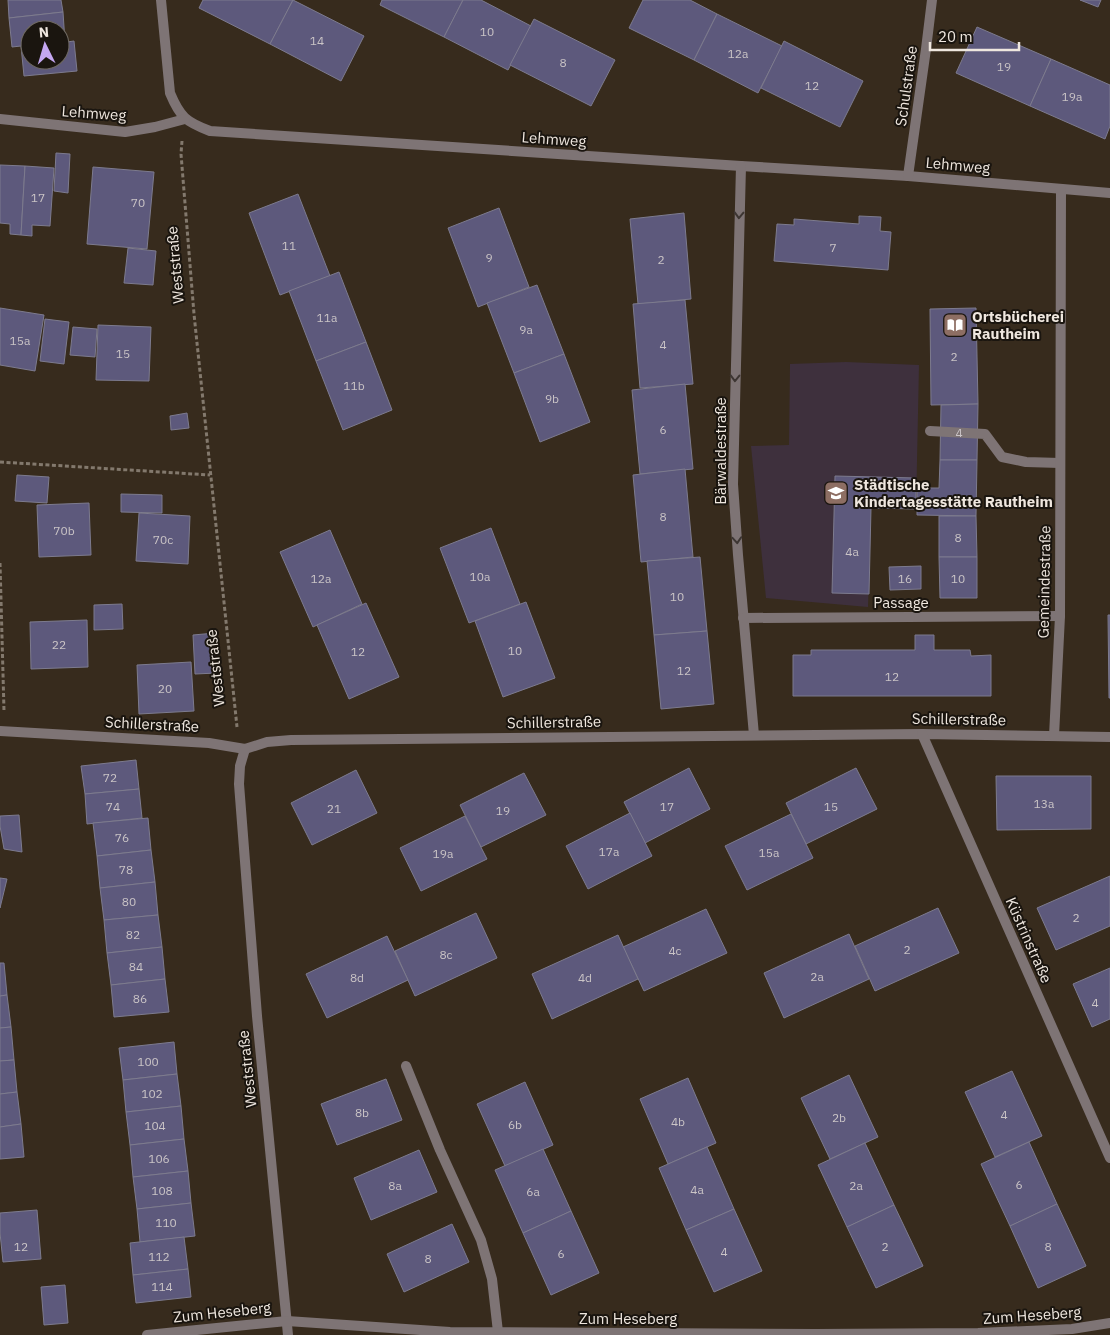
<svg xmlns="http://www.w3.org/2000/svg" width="1110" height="1335" font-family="'IBM Plex Sans',sans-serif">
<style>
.education{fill:#3e303d}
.building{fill:#5d597c;stroke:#7d7b8e}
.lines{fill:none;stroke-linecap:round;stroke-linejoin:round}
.path{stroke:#83796d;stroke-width:3;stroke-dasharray:4 2.5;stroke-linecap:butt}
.lane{stroke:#7e7475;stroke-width:10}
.street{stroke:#7e7475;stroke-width:10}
.oneway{stroke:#3d3633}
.labels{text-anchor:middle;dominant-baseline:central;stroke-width:4;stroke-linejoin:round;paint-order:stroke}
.number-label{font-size:12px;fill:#cac4c6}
.street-label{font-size:15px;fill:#efe7df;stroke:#1a150f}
.poi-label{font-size:15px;font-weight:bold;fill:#efe7df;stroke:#1a150f;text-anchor:start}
</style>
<rect width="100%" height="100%" fill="#372b1d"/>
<polygon class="education" points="846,362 919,365 916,509 871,508 868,607 766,598 751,446 789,445 790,364"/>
<g class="building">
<polygon points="8,0 61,0 63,12 9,18"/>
<polygon points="203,0 293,0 270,44 199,8"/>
<polygon points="293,0 364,36 341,81 270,44"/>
<polygon points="382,0 463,0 444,37 380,5"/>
<polygon points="463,0 481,0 531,26 508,70 444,37"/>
<polygon points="643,0 690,0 717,14 694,60 629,28"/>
<polygon points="1080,0 1101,0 1098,7"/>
<polygon points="63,12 65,42 60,43 60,30 30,30 30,45 12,47 9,18"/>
<polygon points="717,14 782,46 758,93 694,60"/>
<polygon points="534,19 615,60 591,106 510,65"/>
<polygon points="977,27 1051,59 1030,106 956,73"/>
<polygon points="74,41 77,71 24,76 21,46 30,46 30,60 60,60 60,43"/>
<polygon points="784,41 863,81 840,127 761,88"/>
<polygon points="1051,59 1110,85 1110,126 1105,139 1030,106"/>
<polygon points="56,153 70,154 68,193 54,191"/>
<polygon points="0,165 25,166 21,235 10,234 10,224 0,223"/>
<polygon points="25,166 54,168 50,226 32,225 32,236 21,235"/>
<polygon points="93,167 154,172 147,249 87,244"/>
<polygon points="298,194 330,276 280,295 249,213"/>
<polygon points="499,208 529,287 478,307 448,228"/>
<polygon points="684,213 691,299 638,304 630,219"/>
<polygon points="859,216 881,217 880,231 891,232 888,270 774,261 777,224 794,225 794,219 859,224"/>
<polygon points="128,248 156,251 153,285 124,283"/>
<polygon points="339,272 366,342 316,361 289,291"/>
<polygon points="537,285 564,354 514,373 487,303"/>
<polygon points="685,300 693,384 640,388 633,304"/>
<polygon points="0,308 44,315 35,371 0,365"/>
<polygon points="976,308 978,404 931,405 930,309"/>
<polygon points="45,319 69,322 64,364 40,361"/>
<polygon points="98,325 151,327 149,381 96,380"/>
<polygon points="73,327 97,329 95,357 70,355"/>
<polygon points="366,342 392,410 343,430 316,361"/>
<polygon points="564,354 590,422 540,442 514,373"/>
<polygon points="685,384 693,469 640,474 632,390"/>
<polygon points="978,404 977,460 940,460 941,405"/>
<polygon points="187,413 189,428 171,430 170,416"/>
<polygon points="940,460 977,460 976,516 917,515 917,488 939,488"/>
<polygon points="685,469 693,557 641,562 633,475"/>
<polygon points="17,475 49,477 47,503 15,501"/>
<polygon points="835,476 916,478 916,509 871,508 869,594 832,593"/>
<polygon points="121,494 162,495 162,513 121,512"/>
<polygon points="89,503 91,555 39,557 37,505"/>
<polygon points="139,513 190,516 188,564 136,561"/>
<polygon points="939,516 976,516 977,557 939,557"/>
<polygon points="491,528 520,604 469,623 440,548"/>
<polygon points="330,530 362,604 313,627 280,552"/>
<polygon points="700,557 707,631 654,635 647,561"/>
<polygon points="939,557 977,557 977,598 940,598"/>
<polygon points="921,566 921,589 890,590 889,567"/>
<polygon points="526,602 555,678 503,697 475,621"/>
<polygon points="366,603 399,677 349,699 317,625"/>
<polygon points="122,604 123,629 94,630 94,605"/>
<polygon points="1108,615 1110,615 1110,698 1109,698"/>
<polygon points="87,620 88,667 31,669 30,622"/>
<polygon points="707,631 714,704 661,709 654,635"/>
<polygon points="215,633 217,673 195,674 193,635"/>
<polygon points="915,635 934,635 934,650 970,650 971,656 991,655 991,696 793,696 793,655 811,655 811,650 915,650"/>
<polygon points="191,662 194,711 139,714 137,665"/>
<polygon points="136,760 139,789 85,794 81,766"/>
<polygon points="689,768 710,809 645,843 624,802"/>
<polygon points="856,768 877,809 806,844 786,803"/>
<polygon points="356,770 377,813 312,845 291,803"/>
<polygon points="524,773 546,815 481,847 460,805"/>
<polygon points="996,776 1091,776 1091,829 997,830"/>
<polygon points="139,789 142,818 87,824 85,794"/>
<polygon points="630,813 652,856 588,889 566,846"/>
<polygon points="791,814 813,858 747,890 725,846"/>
<polygon points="19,815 22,852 4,849 0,826 0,816"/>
<polygon points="465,816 487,859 421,891 400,848"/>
<polygon points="148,818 151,850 97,856 93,823"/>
<polygon points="151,850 155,882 100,888 97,856"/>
<polygon points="1110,876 1110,926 1056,950 1037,908"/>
<polygon points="0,878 7,879 0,908"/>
<polygon points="155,882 158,915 104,920 100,888"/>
<polygon points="938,908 959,953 875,991 855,946"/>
<polygon points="706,909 727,953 644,991 623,947"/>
<polygon points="476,913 497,958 415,996 395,951"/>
<polygon points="158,915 162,947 107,953 104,920"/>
<polygon points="849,934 869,979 784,1018 764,973"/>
<polygon points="618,935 638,979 552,1019 532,974"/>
<polygon points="387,936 408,980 327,1018 306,974"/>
<polygon points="162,947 165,979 111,985 107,953"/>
<polygon points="0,963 4,963 7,995 0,996"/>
<polygon points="1110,968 1110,1019 1092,1027 1073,984"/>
<polygon points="165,979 169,1012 114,1017 111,985"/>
<polygon points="7,995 11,1027 0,1028 0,996"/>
<polygon points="11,1027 14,1060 0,1061 0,1028"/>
<polygon points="174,1042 177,1074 123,1080 119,1048"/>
<polygon points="14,1060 17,1092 0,1094 0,1061"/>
<polygon points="1012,1071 1042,1136 995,1157 965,1092"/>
<polygon points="177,1074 181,1106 126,1112 123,1080"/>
<polygon points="849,1075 878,1137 830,1159 801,1098"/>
<polygon points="688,1078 716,1143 668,1164 640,1099"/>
<polygon points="386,1079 402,1120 337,1145 321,1104"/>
<polygon points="525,1082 553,1145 505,1166 477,1104"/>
<polygon points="17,1092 21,1124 0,1127 0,1094"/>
<polygon points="181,1106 184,1139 130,1145 126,1112"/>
<polygon points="21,1124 24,1157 0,1159 0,1127"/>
<polygon points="184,1139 188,1171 133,1177 130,1145"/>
<polygon points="1029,1142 1057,1204 1010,1226 981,1164"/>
<polygon points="865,1143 894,1205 847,1227 818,1165"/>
<polygon points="707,1147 734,1209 686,1230 659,1168"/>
<polygon points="543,1149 571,1211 523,1233 495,1170"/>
<polygon points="419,1150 437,1192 371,1220 354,1178"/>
<polygon points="188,1171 191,1203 137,1209 133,1177"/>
<polygon points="191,1203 195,1236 140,1242 137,1209"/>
<polygon points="1057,1204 1086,1266 1038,1288 1010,1226"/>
<polygon points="894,1205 923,1266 876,1288 847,1227"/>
<polygon points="734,1209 762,1271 714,1292 686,1230"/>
<polygon points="37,1210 41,1259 3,1262 0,1233 0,1213"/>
<polygon points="571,1211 599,1273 551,1295 523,1233"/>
<polygon points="452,1224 469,1262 404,1292 387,1254"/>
<polygon points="184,1237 188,1269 133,1275 130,1243"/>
<polygon points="188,1269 191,1297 136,1303 133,1275"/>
<polygon points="65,1285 68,1323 44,1325 41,1287"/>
</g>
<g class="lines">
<g class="path">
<polyline points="182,141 181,154 194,314 237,727"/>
<polyline points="0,462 210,475"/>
<polyline points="0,563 4,711"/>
</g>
<g class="lane">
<polyline points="930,431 985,434 1002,457 1026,462 1060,463"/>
<polyline points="406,1066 440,1150 481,1240 492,1279 498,1332"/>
</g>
<g class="street">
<path d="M161,0L170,93C180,117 186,122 210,131L741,166L908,176L1110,193"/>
<polyline points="0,119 125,132 155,127 185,119"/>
<polyline points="741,166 733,484 738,555 754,735"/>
<polyline points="908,176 926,49 932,0"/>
<polyline points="743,618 1060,616"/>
<polyline points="0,731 209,743 245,749 267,742 291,740 922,734 1110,737"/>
<polyline points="922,734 1110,1158"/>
<polyline points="1054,736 1060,616 1061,189"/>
<polyline points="245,749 240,766 239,784 257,1016 288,1335"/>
<polyline points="147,1335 287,1321 450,1332 816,1334 978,1333 1072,1329 1110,1323"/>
</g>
</g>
<defs><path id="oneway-chevron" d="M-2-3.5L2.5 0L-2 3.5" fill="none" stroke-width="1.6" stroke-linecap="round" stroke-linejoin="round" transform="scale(1.25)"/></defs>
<g class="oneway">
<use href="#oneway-chevron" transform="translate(739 215) rotate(92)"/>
<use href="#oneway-chevron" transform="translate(735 378) rotate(91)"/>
<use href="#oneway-chevron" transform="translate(737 540) rotate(86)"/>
</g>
<defs>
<g id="library-square" transform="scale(1.25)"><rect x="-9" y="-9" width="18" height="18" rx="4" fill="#8d6e63" stroke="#1a150f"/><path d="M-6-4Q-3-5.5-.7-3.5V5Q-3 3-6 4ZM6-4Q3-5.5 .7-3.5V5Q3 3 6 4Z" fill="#fff"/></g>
<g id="school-square" transform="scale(1.25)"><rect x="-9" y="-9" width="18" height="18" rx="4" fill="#8d6e63" stroke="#1a150f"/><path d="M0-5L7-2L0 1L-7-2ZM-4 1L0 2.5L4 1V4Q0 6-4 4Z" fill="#fff"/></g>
</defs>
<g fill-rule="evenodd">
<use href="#library-square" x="955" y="325"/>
<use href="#school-square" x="836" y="493"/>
</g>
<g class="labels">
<g class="number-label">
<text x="487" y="31">10</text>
<text x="317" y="40">14</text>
<text x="738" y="53">12a</text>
<text x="563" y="62">8</text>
<text x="1004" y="66">19</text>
<text x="812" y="85">12</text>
<text x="1072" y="96">19a</text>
<text x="38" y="197">17</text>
<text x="138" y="202">70</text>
<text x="289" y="245">11</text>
<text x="833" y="247">7</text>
<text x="489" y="257">9</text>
<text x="661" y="259">2</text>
<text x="327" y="317">11a</text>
<text x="526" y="329">9a</text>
<text x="20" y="340">15a</text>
<text x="663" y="344">4</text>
<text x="123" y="353">15</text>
<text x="954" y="356">2</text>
<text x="354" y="385">11b</text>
<text x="552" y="398">9b</text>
<text x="663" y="429">6</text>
<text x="959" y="432">4</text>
<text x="663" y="516">8</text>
<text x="64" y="530">70b</text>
<text x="958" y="537">8</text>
<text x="163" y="539">70c</text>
<text x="852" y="551">4a</text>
<text x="480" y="576">10a</text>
<text x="321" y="578">12a</text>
<text x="905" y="578">16</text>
<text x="958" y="578">10</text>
<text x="677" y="596">10</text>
<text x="59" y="644">22</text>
<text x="515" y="650">10</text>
<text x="358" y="651">12</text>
<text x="684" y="670">12</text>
<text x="892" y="676">12</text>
<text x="165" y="688">20</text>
<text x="110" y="777">72</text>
<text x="1044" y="803">13a</text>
<text x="113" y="806">74</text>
<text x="667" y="806">17</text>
<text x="831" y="806">15</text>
<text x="334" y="808">21</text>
<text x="503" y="810">19</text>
<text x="122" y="837">76</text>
<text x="609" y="851">17a</text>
<text x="769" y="852">15a</text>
<text x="443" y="853">19a</text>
<text x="126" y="869">78</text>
<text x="129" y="901">80</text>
<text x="1076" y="917">2</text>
<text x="133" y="934">82</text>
<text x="907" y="949">2</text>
<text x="675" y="950">4c</text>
<text x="446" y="954">8c</text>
<text x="136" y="966">84</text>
<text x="817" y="976">2a</text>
<text x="357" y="977">8d</text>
<text x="585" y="977">4d</text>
<text x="140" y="998">86</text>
<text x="1095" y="1002">4</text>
<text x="148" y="1061">100</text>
<text x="152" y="1093">102</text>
<text x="362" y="1112">8b</text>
<text x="1004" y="1114">4</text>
<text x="839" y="1117">2b</text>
<text x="678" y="1121">4b</text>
<text x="515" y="1124">6b</text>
<text x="155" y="1125">104</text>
<text x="159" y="1158">106</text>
<text x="1019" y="1184">6</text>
<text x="395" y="1185">8a</text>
<text x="856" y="1185">2a</text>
<text x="697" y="1189">4a</text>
<text x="162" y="1190">108</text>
<text x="533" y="1191">6a</text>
<text x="166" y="1222">110</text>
<text x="21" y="1246">12</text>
<text x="885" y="1246">2</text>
<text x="1048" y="1246">8</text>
<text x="724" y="1251">4</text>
<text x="561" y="1253">6</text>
<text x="159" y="1256">112</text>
<text x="428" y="1258">8</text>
<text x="162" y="1286">114</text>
</g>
<g class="street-label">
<text transform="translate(906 86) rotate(-82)">Schulstraße</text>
<text transform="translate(94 113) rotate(4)">Lehmweg</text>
<text transform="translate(554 139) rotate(4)">Lehmweg</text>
<text transform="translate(958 165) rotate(5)">Lehmweg</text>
<text transform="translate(175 265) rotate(-95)">Weststraße</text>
<text transform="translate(720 451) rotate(-90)">Bärwaldestraße</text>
<text transform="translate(1044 582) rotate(-89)">Gemeindestraße</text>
<text x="901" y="602">Passage</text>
<text transform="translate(215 668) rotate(-96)">Weststraße</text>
<text transform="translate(959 719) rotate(1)">Schillerstraße</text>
<text transform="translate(554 722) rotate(-1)">Schillerstraße</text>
<text transform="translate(152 724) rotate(3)">Schillerstraße</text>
<text transform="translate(1029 940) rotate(66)">Küstrinstraße</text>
<text transform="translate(247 1069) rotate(-96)">Weststraße</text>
<text transform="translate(222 1312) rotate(-6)">Zum Heseberg</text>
<text transform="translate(1032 1315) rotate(-4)">Zum Heseberg</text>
<text x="628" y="1318">Zum Heseberg</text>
</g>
<g class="poi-label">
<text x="972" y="316">Ortsbücherei<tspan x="972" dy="17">Rautheim</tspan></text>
<text x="854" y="484">Städtische<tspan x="854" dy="17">Kindertagesstätte Rautheim</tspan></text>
</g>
</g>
<g transform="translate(45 45) rotate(355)"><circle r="24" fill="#1a150f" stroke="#6f6962"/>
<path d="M0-4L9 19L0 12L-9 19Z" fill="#c4a7f1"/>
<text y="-8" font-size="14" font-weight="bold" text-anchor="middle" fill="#efe7df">N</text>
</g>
<path d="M930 42v8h89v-8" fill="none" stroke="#efe7df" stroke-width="2.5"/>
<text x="938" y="42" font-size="15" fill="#efe7df" stroke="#1a150f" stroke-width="4" paint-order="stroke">20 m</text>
</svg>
